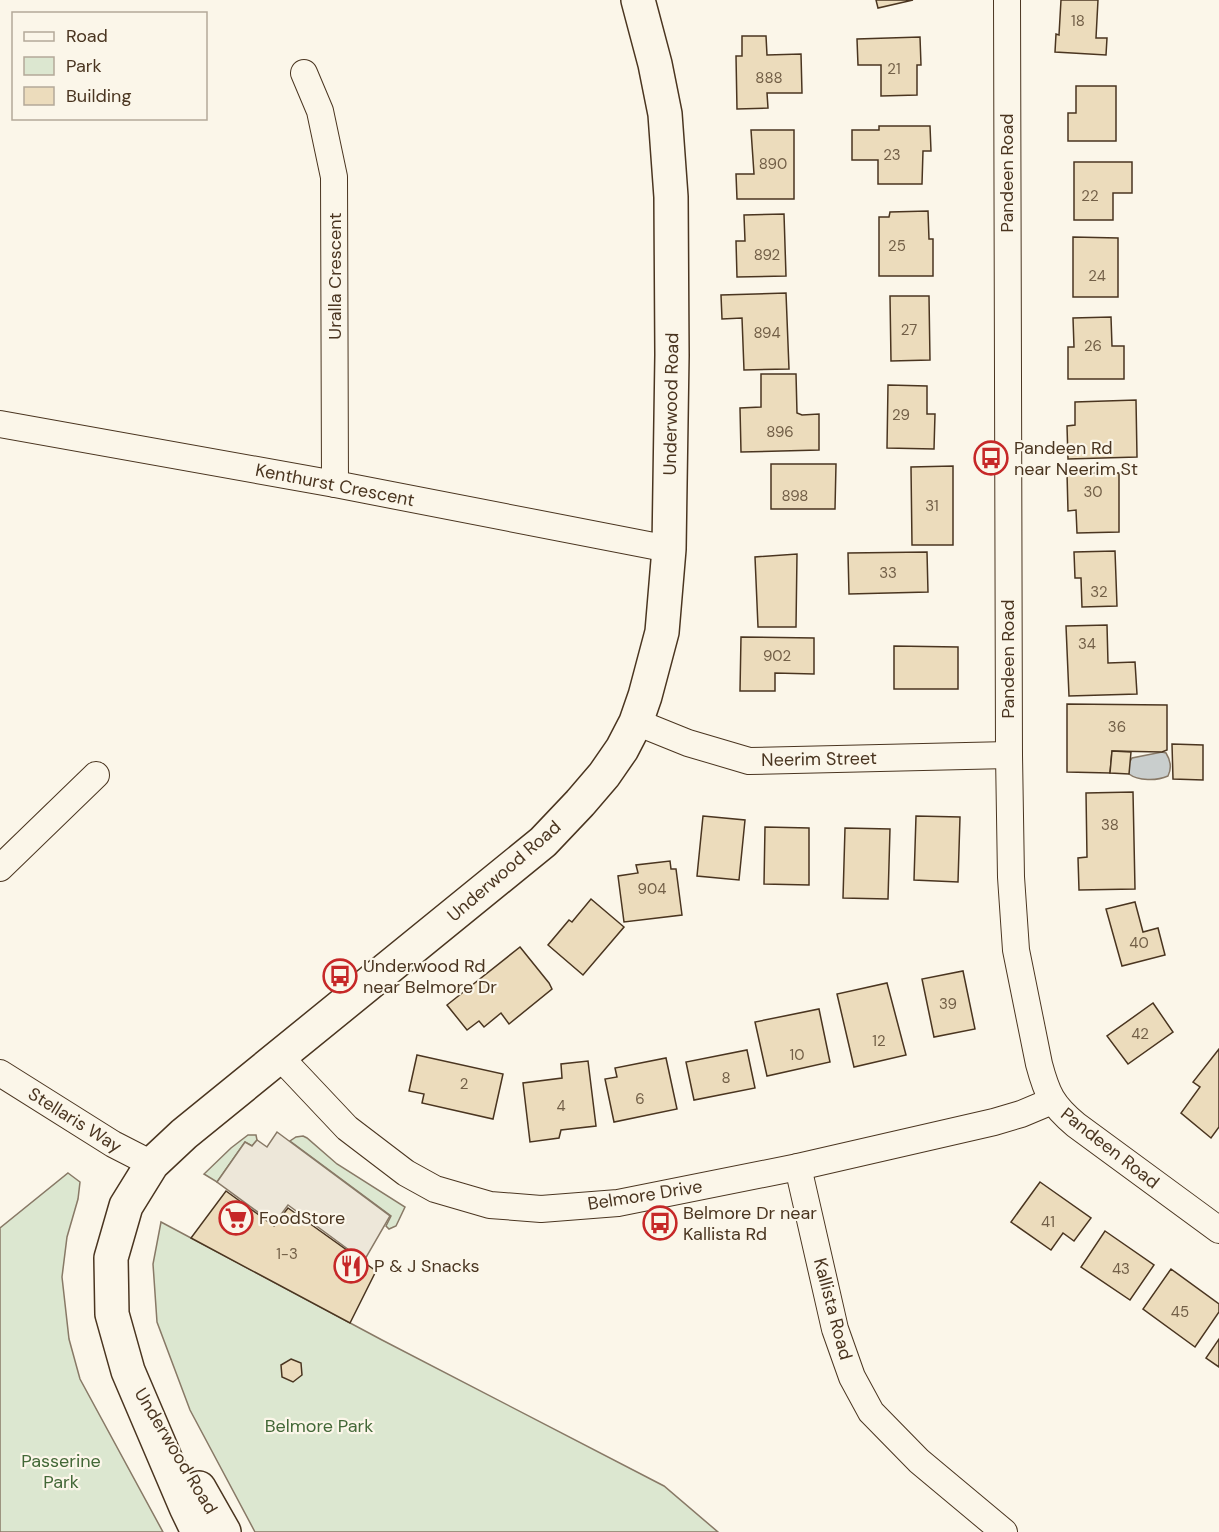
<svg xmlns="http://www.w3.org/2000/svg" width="1219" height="1532" font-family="'DM Sans',sans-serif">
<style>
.green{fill:#dce7d0;stroke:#887966;stroke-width:1.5}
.parking{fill:#ede7d9;stroke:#887966;stroke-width:1.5}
.water{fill:#c9cecd;stroke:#887966;stroke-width:1.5}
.building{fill:#ecdcbc;stroke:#4a3520;stroke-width:1.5}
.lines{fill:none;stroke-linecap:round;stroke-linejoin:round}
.street-casing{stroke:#4a3520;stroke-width:28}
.secondary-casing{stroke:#4a3520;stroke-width:36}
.street{stroke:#fbf6e9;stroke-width:26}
.secondary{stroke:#fbf6e9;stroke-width:33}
.labels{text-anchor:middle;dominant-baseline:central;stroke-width:4.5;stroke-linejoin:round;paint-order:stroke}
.number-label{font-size:15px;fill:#725f47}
.street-label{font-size:18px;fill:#4a3520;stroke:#fbf6e9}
.poi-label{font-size:18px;fill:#4a3520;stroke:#fbf6e9;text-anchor:start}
.park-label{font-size:18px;fill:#436837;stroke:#fbf6e9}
</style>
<rect width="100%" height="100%" fill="#fbf6e9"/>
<g class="green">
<polygon points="248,1135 256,1135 257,1140 252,1146 245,1142 217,1182 204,1174 231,1148"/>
<polygon points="303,1136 307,1138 337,1164 405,1207 396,1226 389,1229 386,1226 391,1216 290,1141 296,1137"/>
<polygon points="68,1173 80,1182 78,1199 67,1237 62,1277 69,1339 80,1379 163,1532 0,1532 0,1228"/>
<polygon points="161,1222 382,1340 664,1486 718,1532 255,1532 190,1410 157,1322 153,1264"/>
</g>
<polygon class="parking" points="277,1132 390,1216 364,1261 288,1205 274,1224 217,1182 245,1142 252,1146 257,1140 267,1147"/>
<path class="water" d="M1162,752L1166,753C1171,761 1172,768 1168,776C1157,781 1138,781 1129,774L1128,765L1132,758Z"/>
<g class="building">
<polygon points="876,0 913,0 878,8"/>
<polygon points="1061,0 1098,0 1096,38 1107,38 1106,55 1055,52 1056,34 1059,35"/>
<polygon points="742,36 766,36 767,55 801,54 802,93 767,93 768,108 737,109 736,56 742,56"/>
<polygon points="920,37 921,65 917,65 917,95 881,96 881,65 858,65 857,39"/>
<polygon points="1076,86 1116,86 1116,141 1068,141 1068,113 1076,113"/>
<polygon points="879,126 930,126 931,151 923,151 922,184 878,184 878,160 852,160 852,130 879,130"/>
<polygon points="751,130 794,130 794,199 737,199 736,174 754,174"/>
<polygon points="1074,162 1132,162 1132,193 1113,193 1113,220 1074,220"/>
<polygon points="928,211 929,239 933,239 933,276 879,276 879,217 889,217 890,212"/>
<polygon points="784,214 786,276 737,277 736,241 745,241 744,215"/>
<polygon points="1073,237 1118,238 1118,297 1073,297"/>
<polygon points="786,293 789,369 744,370 742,318 722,319 721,295"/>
<polygon points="890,296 929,296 930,360 891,361"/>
<polygon points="1111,317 1112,346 1124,346 1124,379 1068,379 1068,347 1074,347 1073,318"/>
<polygon points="761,374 796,374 797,413 802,415 819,414 819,450 741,452 740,408 761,407"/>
<polygon points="888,385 927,386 927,414 935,414 934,449 887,448"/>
<polygon points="1136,400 1137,457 1068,459 1067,426 1075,425 1075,402"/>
<polygon points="771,464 836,464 835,509 771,509"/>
<polygon points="953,466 953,545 912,545 911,467"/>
<polygon points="1067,473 1119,473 1119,532 1077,533 1076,510 1068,511"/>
<polygon points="1115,551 1117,606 1082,607 1081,578 1075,578 1074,552"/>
<polygon points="927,552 928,592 849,594 848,553"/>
<polygon points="797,554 796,627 758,627 755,557"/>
<polygon points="1107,625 1108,663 1135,662 1137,694 1069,696 1066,626"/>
<polygon points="741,637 814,638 814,674 775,673 775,691 740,691"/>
<polygon points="894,646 958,647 958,689 894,689"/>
<polygon points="1067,704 1167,705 1167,750 1162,752 1112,751 1110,773 1067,772"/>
<polygon points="1172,744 1203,745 1203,780 1173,779"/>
<polygon points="1112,751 1131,752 1129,774 1110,773"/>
<polygon points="1133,792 1135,889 1079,890 1078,858 1087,857 1086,793"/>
<polygon points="703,816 745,820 739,880 697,876"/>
<polygon points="916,816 960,817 958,882 914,880"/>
<polygon points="765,827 809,828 809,885 764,884"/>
<polygon points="845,828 890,829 888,899 843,898"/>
<polygon points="670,861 671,869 676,869 682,915 624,922 618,876 638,873 636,865"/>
<polygon points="591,899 624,927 583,975 548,945 569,920 572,922"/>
<polygon points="1135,902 1143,932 1158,928 1165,955 1122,966 1106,909"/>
<polygon points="520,947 549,983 552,989 509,1024 501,1013 484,1027 479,1021 467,1030 447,1005"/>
<polygon points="963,971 975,1029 934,1037 922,979"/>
<polygon points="887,983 906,1055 854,1067 837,994"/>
<polygon points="1153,1003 1173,1032 1128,1064 1107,1036"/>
<polygon points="819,1009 830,1062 767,1076 755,1022"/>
<polygon points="1219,1049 1219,1127 1211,1138 1181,1113 1200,1087 1193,1082"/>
<polygon points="747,1050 755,1088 694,1100 686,1062"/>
<polygon points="417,1055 503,1074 493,1119 422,1103 424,1094 409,1091"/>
<polygon points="666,1058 677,1109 614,1122 605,1079 617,1077 615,1068"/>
<polygon points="588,1061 596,1126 561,1130 559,1138 530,1142 523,1083 562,1078 561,1064"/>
<polygon points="1040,1182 1091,1218 1074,1241 1063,1233 1051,1250 1011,1222"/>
<polygon points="226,1191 274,1226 288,1208 376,1271 350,1323 191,1238"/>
<polygon points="1105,1231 1154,1265 1130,1300 1081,1267"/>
<polygon points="1171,1269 1219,1304 1219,1312 1195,1347 1143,1309"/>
<polygon points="1219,1339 1219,1367 1206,1358"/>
<polygon points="291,1359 301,1363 302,1375 293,1382 282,1377 281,1365"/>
</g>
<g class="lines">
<g class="street-casing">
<g id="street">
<path d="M1007,0L1009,755L1011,877L1016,950L1039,1064C1047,1094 1052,1105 1076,1125L1219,1230"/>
<polyline points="304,73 320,111 334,177 335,484"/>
<polyline points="0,424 335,484 669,549"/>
<polyline points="636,722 688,743 749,761 1009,755"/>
<polyline points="0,868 96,775"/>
<polyline points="280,1057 347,1128 406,1173 435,1189 490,1205 541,1209 618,1203 798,1167 994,1122 1021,1114 1052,1101"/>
<polyline points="0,1073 113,1144 152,1164"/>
<polyline points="798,1167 835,1329 852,1377 871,1412 919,1461 1004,1532"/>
</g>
</g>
<g class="secondary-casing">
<g id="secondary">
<polyline points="199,1488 224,1532"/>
<polyline points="198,1532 186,1507 128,1371 112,1314 111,1258 126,1206 152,1164 184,1134 543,842 580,803 604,775 622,749 636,722 645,696 662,632 669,549 672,355 671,197 665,114 655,64 638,0"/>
</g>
</g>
<use href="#street" class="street"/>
<use href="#secondary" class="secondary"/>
</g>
<defs>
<g id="bus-ring" transform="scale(1.725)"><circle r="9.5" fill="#fbf6e9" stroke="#c62828" stroke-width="1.5"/><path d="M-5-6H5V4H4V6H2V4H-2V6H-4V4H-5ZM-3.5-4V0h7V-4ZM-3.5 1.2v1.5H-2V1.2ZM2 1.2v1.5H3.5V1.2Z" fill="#c62828"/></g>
<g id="supermarket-ring" transform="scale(1.725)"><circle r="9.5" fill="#fbf6e9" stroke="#c62828" stroke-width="1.5"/><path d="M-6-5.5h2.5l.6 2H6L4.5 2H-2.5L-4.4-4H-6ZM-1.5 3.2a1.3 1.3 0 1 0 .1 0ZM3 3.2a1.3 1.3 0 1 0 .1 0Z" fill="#c62828"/></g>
<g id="restaurant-ring" transform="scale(1.725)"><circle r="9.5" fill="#fbf6e9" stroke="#c62828" stroke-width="1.5"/><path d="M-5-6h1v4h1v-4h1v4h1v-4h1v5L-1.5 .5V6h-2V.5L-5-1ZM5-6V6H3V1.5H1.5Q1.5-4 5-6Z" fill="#c62828"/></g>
</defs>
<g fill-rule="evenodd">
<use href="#bus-ring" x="991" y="458"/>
<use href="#bus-ring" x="340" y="976"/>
<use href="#supermarket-ring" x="236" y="1218"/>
<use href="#bus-ring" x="660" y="1223"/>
<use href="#restaurant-ring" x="351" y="1266"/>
</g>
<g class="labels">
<g class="number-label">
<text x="1078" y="21">18</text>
<text x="894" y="69">21</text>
<text x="769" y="78">888</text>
<text x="892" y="155">23</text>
<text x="773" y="164">890</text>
<text x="1090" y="196">22</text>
<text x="897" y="246">25</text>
<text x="767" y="255">892</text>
<text x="1097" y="276">24</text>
<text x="909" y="330">27</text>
<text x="767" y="333">894</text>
<text x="1093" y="346">26</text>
<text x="901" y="415">29</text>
<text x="780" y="432">896</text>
<text x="1093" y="492">30</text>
<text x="795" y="496">898</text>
<text x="932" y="506">31</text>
<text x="888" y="573">33</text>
<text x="1099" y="592">32</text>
<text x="1087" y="644">34</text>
<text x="777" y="656">902</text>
<text x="1117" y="727">36</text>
<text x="1110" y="825">38</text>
<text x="652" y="889">904</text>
<text x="1139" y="943">40</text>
<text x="948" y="1004">39</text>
<text x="1140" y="1034">42</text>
<text x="879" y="1041">12</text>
<text x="797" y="1055">10</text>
<text x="726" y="1078">8</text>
<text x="464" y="1084">2</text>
<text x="640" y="1099">6</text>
<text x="561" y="1106">4</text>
<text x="1048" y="1222">41</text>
<text x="287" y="1254">1-3</text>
<text x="1121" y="1269">43</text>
<text x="1180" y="1312">45</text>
</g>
<g class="street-label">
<text transform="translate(1007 173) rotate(-90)">Pandeen Road</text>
<text transform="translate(335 276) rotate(-90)">Uralla Crescent</text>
<text transform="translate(671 404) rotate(-89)">Underwood Road</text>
<text transform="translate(335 485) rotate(11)">Kenthurst Crescent</text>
<text transform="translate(1008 659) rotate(-90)">Pandeen Road</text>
<text transform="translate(819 759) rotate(-1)">Neerim Street</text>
<text transform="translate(504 871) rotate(-41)">Underwood Road</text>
<text transform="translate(75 1120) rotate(32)">Stellaris Way</text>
<text transform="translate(1110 1148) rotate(38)">Pandeen Road</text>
<text transform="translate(645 1195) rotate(-9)">Belmore Drive</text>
<text transform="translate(833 1309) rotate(75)">Kallista Road</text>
<text transform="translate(176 1451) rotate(59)">Underwood Road</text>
</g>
<g class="poi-label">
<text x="1014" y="448">Pandeen Rd<tspan x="1014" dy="21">near Neerim St</tspan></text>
<text x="363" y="966">Underwood Rd<tspan x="363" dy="21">near Belmore Dr</tspan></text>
<text x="683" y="1213">Belmore Dr near<tspan x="683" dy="21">Kallista Rd</tspan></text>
<text x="259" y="1218">FoodStore</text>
<text x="374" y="1266">P &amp; J Snacks</text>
</g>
<g class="park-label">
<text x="319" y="1426">Belmore Park</text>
<text x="61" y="1461">Passerine<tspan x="61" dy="21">Park</tspan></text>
</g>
</g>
<rect x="12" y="12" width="195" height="108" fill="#fbf6e9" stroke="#b4a999" stroke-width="1.5"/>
<rect x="24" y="32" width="30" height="9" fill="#fbf6e9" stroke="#b4a999" stroke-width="1.5"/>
<text x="66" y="42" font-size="18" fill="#4a3520">Road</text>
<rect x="24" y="57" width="30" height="18" fill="#dce7d0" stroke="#b4a999" stroke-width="1.5"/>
<text x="66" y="72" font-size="18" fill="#4a3520">Park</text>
<rect x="24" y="87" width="30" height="18" fill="#ecdcbc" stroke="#b4a999" stroke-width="1.5"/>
<text x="66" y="102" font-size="18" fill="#4a3520">Building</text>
</svg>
